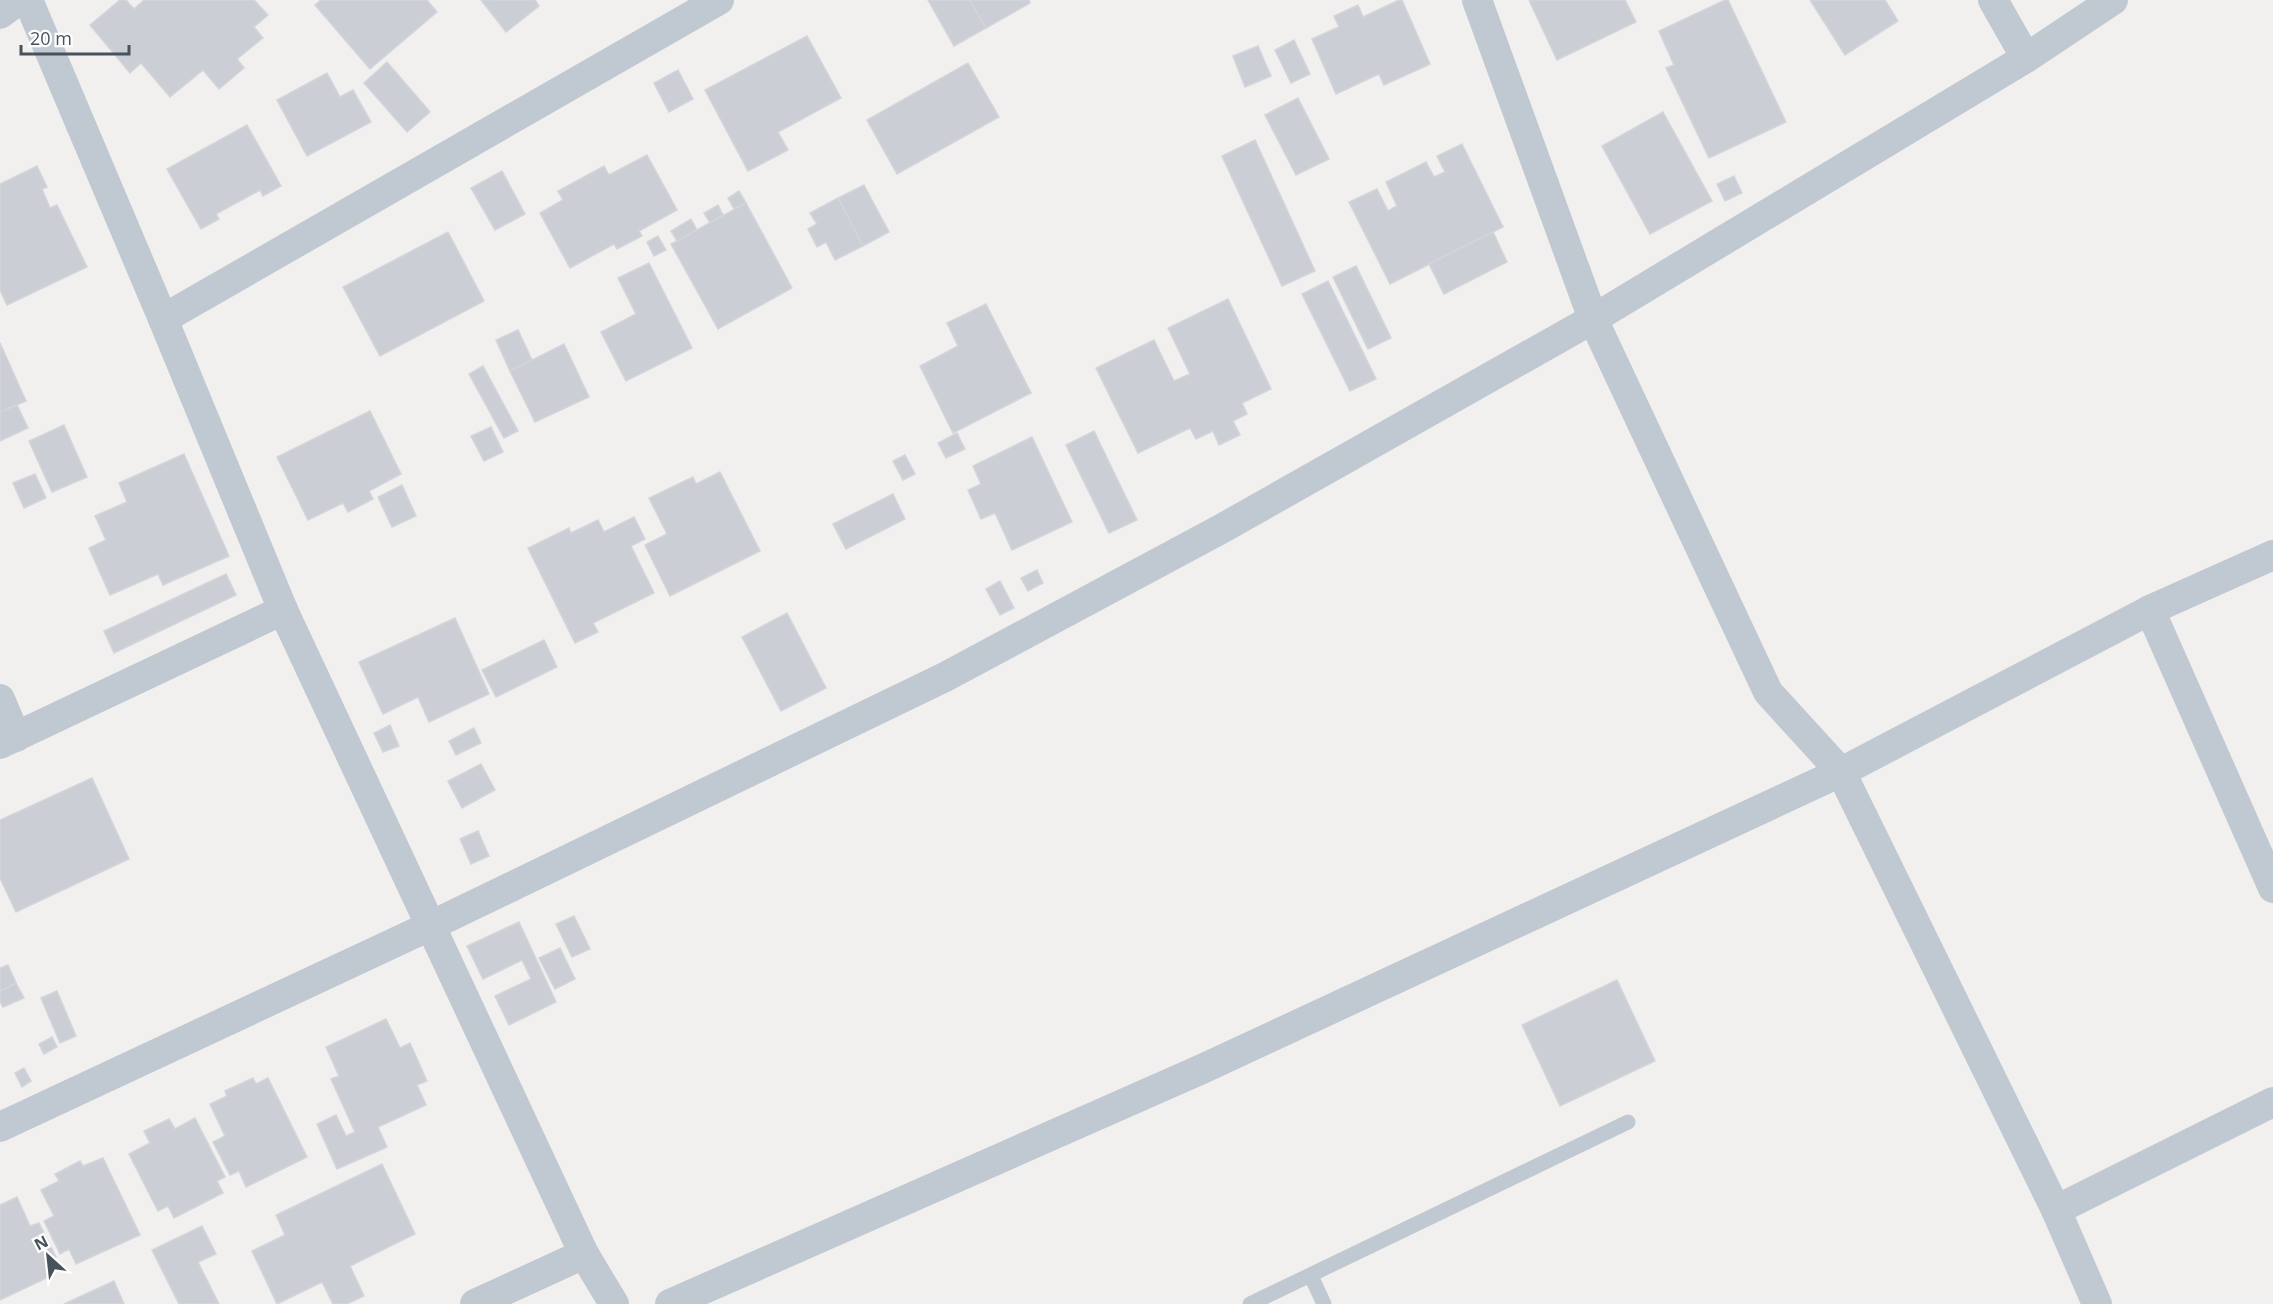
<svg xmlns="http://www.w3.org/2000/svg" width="2273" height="1304" font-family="'Open Sans',sans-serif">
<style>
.building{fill:#cbced5;stroke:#d3d5db;stroke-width:1.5}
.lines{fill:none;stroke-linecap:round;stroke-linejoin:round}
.service{stroke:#c0c9d1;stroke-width:15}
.minor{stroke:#c0c9d1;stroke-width:30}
</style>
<rect width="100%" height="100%" fill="#f2f0ef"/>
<g class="building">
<polygon points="120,0 126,0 134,9 144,0 254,0 268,15 254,27 263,38 237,59 244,68 219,89 203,70 170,97 141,63 130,73 90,25"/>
<polygon points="321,0 427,0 437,12 370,69 315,5"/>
<polygon points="481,0 535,0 539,6 506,32"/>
<polygon points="928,0 970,0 986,28 954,46"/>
<polygon points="970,0 1029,0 1030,3 986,28"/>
<polygon points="1399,0 1402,0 1430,64 1384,85 1379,74 1336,94 1312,39 1339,27 1334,16 1358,5 1363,17"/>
<polygon points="1529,0 1625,0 1636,22 1557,60"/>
<polygon points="1725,0 1728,0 1786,122 1709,158 1666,68 1674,65 1659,31"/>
<polygon points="1810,0 1885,0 1898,21 1845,55"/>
<polygon points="807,36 841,98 778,132 788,150 748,171 705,90"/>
<polygon points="1294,40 1310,74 1291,83 1275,50"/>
<polygon points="1258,46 1271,76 1245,87 1233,56"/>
<polygon points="387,62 430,112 407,132 364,83"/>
<polygon points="968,63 999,117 897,174 867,120"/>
<polygon points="678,70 693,99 669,112 654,83"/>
<polygon points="327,73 340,97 353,90 371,122 307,156 277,100"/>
<polygon points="1298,98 1329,159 1296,175 1265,115"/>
<polygon points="1663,112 1712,201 1650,234 1602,146"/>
<polygon points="247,125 281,186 263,196 260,190 216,214 219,219 201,229 167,169"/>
<polygon points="1255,140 1315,271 1282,286 1222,156"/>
<polygon points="1462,144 1503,227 1390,284 1349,202 1377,189 1388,211 1397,206 1386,182 1426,162 1434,177 1445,172 1437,156"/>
<polygon points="647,155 677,210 639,231 642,236 617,249 614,244 570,268 540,213 563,200 558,191 604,166 609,175"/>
<polygon points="37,166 47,187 42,189 50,208 57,205 87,267 7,305 0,290 0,184"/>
<polygon points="502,171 525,214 495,230 471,188"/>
<polygon points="1734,176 1742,193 1725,201 1717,184"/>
<polygon points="864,185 889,232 863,246 838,198"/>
<polygon points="739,191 746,203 734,209 728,198"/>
<polygon points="838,198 863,246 835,260 826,242 817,247 808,229 817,224 810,213"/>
<polygon points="746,203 792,288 718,329 671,244"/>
<polygon points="718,205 723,215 710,223 704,213"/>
<polygon points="691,219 697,230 677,241 671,231"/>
<polygon points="448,232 484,301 380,356 343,287"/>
<polygon points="1493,232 1507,262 1444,294 1429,264"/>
<polygon points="658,236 666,250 654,256 647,242"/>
<polygon points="649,263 692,348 626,381 601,332 636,314 618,278"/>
<polygon points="1356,266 1391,338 1368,349 1333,277"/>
<polygon points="1328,281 1376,379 1350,391 1302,294"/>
<polygon points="1228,299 1271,389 1242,403 1247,414 1233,421 1240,435 1219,445 1213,431 1196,439 1190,428 1138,453 1096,368 1154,340 1174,381 1190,374 1168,328"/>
<polygon points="986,304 1031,393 953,433 920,366 958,346 947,323"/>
<polygon points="518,330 532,360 510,371 496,340"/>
<polygon points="0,343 26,401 0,412"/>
<polygon points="564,344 589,397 535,422 510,371"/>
<polygon points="483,366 518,431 504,438 469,374"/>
<polygon points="17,405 28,428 0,441 0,412"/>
<polygon points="370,411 401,474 369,491 373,499 348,512 343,503 308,520 277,457"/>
<polygon points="64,425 87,477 52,492 29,441"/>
<polygon points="491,427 503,452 484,461 471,436"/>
<polygon points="1094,431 1137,520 1109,533 1066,445"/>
<polygon points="957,433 965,449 946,458 938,443"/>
<polygon points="1032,437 1072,522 1012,550 995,513 981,519 968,490 981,484 973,466"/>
<polygon points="184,454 229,556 163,585 158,574 110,595 89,548 106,540 95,516 127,502 119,483"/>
<polygon points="905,455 915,474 903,480 893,461"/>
<polygon points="720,472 760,551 670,596 645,545 667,534 649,498 693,477 696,484"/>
<polygon points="35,474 46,498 24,508 13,483"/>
<polygon points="402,485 416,516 392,527 378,497"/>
<polygon points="893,494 905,519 846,549 833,524"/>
<polygon points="634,517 645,539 631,546 654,593 593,623 598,632 575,643 528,548 569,528 571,533 598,520 604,532"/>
<polygon points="1037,570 1043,583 1028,591 1021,578"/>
<polygon points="226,574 236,595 114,653 104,631"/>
<polygon points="1000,581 1014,608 1000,615 986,589"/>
<polygon points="787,613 826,688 781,711 742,637"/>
<polygon points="455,618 489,694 429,722 418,697 383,714 359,662"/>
<polygon points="544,640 557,667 496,697 482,670"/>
<polygon points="390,725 399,746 383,752 374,733"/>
<polygon points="474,728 481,743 456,755 449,741"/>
<polygon points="481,764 495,790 462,808 448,781"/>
<polygon points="92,778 129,859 16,912 0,878 0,820"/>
<polygon points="478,831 489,856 471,864 460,839"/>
<polygon points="574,916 590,949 572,957 556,924"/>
<polygon points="519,922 556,1002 509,1025 495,996 531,979 522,960 483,979 467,946"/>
<polygon points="560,948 575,979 555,989 539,958"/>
<polygon points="8,965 16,983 0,991 0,968"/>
<polygon points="1617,980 1655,1061 1560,1106 1522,1025"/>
<polygon points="16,983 24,998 3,1007 0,1001 0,991"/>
<polygon points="57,991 76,1036 60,1043 41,998"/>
<polygon points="386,1019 400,1048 410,1043 427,1081 417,1085 426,1105 378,1127 387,1147 337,1169 317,1124 336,1115 346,1136 355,1132 331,1079 339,1076 326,1047"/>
<polygon points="52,1037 57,1047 44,1054 39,1044"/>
<polygon points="24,1068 31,1081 22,1087 15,1073"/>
<polygon points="253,1078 256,1084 268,1078 307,1157 246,1187 239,1171 230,1175 213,1142 225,1136 210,1104 227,1096 225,1091"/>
<polygon points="195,1118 225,1177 217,1181 223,1193 174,1218 168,1206 158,1211 129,1154 150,1143 144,1131 169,1119 175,1129"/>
<polygon points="103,1158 140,1235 76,1264 69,1249 60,1254 44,1221 54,1216 41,1190 59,1181 55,1174 80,1161 83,1166"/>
<polygon points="382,1164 415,1234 350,1266 364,1296 347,1304 333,1304 322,1282 277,1304 252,1251 285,1235 276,1215"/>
<polygon points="17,1197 30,1226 39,1223 56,1257 46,1261 53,1275 0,1300 0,1205"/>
<polygon points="202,1226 216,1254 198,1262 219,1304 179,1304 152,1250"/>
<polygon points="114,1281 124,1304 64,1304"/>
</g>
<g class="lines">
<g class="service">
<polyline points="1311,1276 1324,1304"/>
<polyline points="1250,1304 1628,1122"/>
</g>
<g class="minor">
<polyline points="28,0 163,319 283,610 584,1254 614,1304"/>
<polyline points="1477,0 1593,319 1768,692 1841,772 2056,1210 2097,1304"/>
<polyline points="1993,0 2026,58"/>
<polyline points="0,14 19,0"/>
<polyline points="163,319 719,0"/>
<polyline points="2150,610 2273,888"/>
<polyline points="0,699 16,737"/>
<polyline points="0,744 283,610"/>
<polyline points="0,1127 430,926 945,677 1221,529 1593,319 2026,58 2113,0"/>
<polyline points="2056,1210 2273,1102"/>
<polyline points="475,1304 584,1254"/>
<polyline points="670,1304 1202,1069 1841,772 2150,610 2273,555"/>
</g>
</g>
<g transform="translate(48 1256) rotate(333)" stroke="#ffffff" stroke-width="4.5" paint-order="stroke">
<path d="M0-4.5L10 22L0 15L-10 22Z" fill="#47525d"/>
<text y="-9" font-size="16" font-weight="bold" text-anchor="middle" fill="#47525d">N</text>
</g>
<path d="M21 45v9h108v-9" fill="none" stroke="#47525d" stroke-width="3"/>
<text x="30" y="45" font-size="18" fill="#47525d" stroke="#ffffff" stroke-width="4.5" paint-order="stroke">20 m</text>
</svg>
